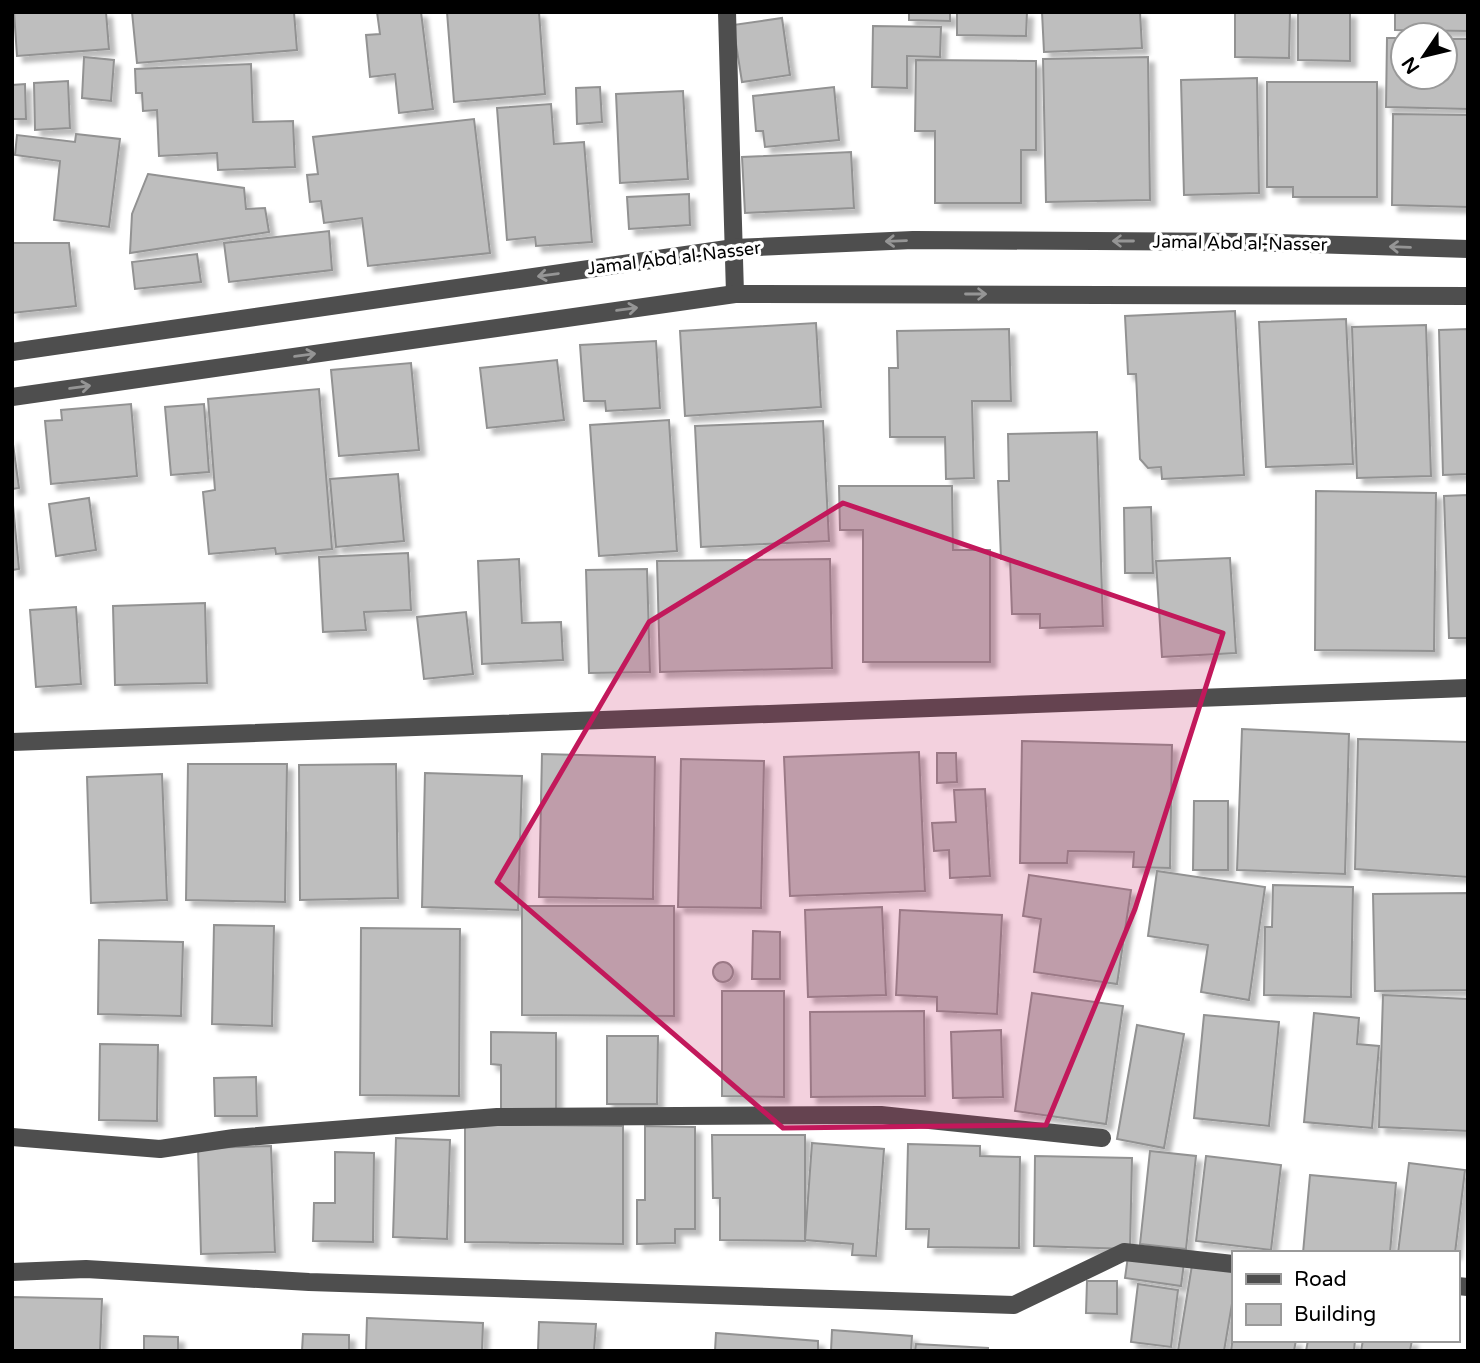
<svg xmlns="http://www.w3.org/2000/svg" width="1480" height="1363" font-family="'Varela Round',sans-serif">
<style>
.building{fill:#bebebe;stroke:#929292;stroke-width:2;filter:url(#shadow)}
.lines{fill:none;stroke-linecap:round;stroke-linejoin:round}
.minor{stroke:#4e4e4e;stroke-width:18}
.oneway{stroke:#959595}
.marked{fill:#c2185b;fill-opacity:0.2;stroke:#c2185b;stroke-width:5;stroke-linejoin:round}
.labels{text-anchor:middle;dominant-baseline:central;stroke-width:7;stroke-linejoin:round;paint-order:stroke}
.street-label{font-size:18px;fill:#000;stroke:#fff}
</style>
<defs>
<filter id="shadow"><feDropShadow dx="6" dy="6" stdDeviation="2" flood-color="#0004"/></filter>
</defs>
<rect width="100%" height="100%" fill="#fff"/>
<g class="building">
<polygon points="14,12 106,12 109,49 17,56"/>
<polygon points="132,12 294,12 297,50 137,63"/>
<polygon points="377,12 421,12 433,109 399,113 395,74 370,77 366,35 380,34"/>
<polygon points="447,12 539,12 545,94 454,102"/>
<polygon points="909,12 950,12 950,21 909,20"/>
<polygon points="957,12 1027,12 1026,36 957,35"/>
<polygon points="1042,12 1140,12 1142,48 1044,52"/>
<polygon points="1235,12 1290,12 1289,58 1235,57"/>
<polygon points="1298,12 1350,12 1350,61 1298,60"/>
<polygon points="1395,12 1468,12 1468,31 1395,30"/>
<polygon points="782,18 790,75 742,82 733,25"/>
<polygon points="873,26 941,27 940,57 907,56 907,88 872,87"/>
<polygon points="1387,38 1403,38 1403,77 1445,77 1445,39 1468,39 1468,109 1386,107"/>
<polygon points="84,57 114,60 111,101 82,98"/>
<polygon points="1148,57 1150,200 1046,202 1043,59"/>
<polygon points="916,60 1036,61 1036,150 1021,150 1021,203 935,203 935,131 915,131"/>
<polygon points="251,64 253,122 293,121 295,167 218,170 217,153 159,156 157,110 143,111 142,93 136,93 135,69"/>
<polygon points="1257,78 1259,193 1184,195 1181,80"/>
<polygon points="68,81 70,128 35,130 34,83"/>
<polygon points="1267,82 1377,82 1377,197 1293,197 1293,187 1267,187"/>
<polygon points="25,84 26,119 12,119 12,85"/>
<polygon points="600,87 602,122 577,124 576,88"/>
<polygon points="834,87 839,140 765,147 763,131 756,131 753,96"/>
<polygon points="683,91 688,179 620,183 616,94"/>
<polygon points="551,104 554,144 584,142 592,242 536,246 535,237 507,240 497,108"/>
<polygon points="1393,114 1468,115 1468,207 1392,205"/>
<polygon points="474,119 490,253 368,266 362,218 324,223 321,201 310,202 307,175 318,174 313,137"/>
<polygon points="76,134 120,139 109,227 54,220 60,161 15,155 17,135 75,142"/>
<polygon points="851,152 854,208 745,213 742,157"/>
<polygon points="148,174 244,188 246,209 265,208 269,232 130,253 132,214"/>
<polygon points="689,194 690,225 629,229 627,197"/>
<polygon points="329,231 332,270 229,282 224,243"/>
<polygon points="12,243 69,243 76,306 12,313"/>
<polygon points="197,254 201,282 135,289 132,262"/>
<polygon points="1235,311 1244,475 1162,479 1161,467 1148,468 1140,459 1136,374 1128,374 1125,316"/>
<polygon points="1346,319 1353,464 1266,467 1259,322"/>
<polygon points="816,323 821,407 685,416 680,331"/>
<polygon points="1426,325 1431,476 1357,478 1352,327"/>
<polygon points="1009,329 1011,401 972,401 974,478 946,479 945,437 890,437 889,368 898,368 897,331"/>
<polygon points="1468,329 1468,474 1443,475 1439,330"/>
<polygon points="656,341 660,408 606,411 605,401 584,401 580,345"/>
<polygon points="557,360 564,420 487,428 480,368"/>
<polygon points="411,363 419,450 339,456 331,370"/>
<polygon points="319,389 332,549 276,554 275,548 209,554 203,492 215,490 208,399"/>
<polygon points="131,404 137,476 51,484 45,421 62,420 61,410"/>
<polygon points="204,404 209,472 171,475 165,407"/>
<polygon points="669,420 677,551 599,556 590,425"/>
<polygon points="823,421 829,541 701,547 695,426"/>
<polygon points="1097,432 1103,626 1040,628 1040,614 1012,614 1010,559 1001,559 998,481 1009,481 1008,434"/>
<polygon points="12,437 19,488 12,489"/>
<polygon points="398,474 404,541 336,547 330,479"/>
<polygon points="839,486 952,486 953,550 990,550 990,662 863,662 863,530 840,530"/>
<polygon points="1316,491 1436,493 1434,651 1315,650"/>
<polygon points="1468,495 1468,638 1449,638 1444,496"/>
<polygon points="89,498 96,550 56,556 49,504"/>
<polygon points="13,505 19,569 12,570 12,505"/>
<polygon points="1151,507 1153,573 1125,573 1124,508"/>
<polygon points="408,553 411,610 364,612 366,630 323,632 319,557"/>
<polygon points="1230,558 1236,653 1162,657 1156,561"/>
<polygon points="519,559 522,623 561,622 563,660 482,664 478,561"/>
<polygon points="830,559 832,668 660,672 657,561"/>
<polygon points="647,569 650,672 589,673 586,570"/>
<polygon points="205,603 207,683 115,685 113,606"/>
<polygon points="76,607 81,684 36,687 30,610"/>
<polygon points="466,612 473,674 424,679 417,617"/>
<polygon points="1242,729 1349,734 1345,874 1237,870"/>
<polygon points="1358,739 1468,742 1468,877 1355,869"/>
<polygon points="1022,741 1172,745 1170,868 1133,867 1134,852 1068,851 1067,863 1020,863"/>
<polygon points="919,752 925,891 790,896 784,757"/>
<polygon points="937,753 956,753 957,782 937,783"/>
<polygon points="542,754 655,757 653,899 539,897"/>
<polygon points="681,759 764,761 761,908 678,907"/>
<polygon points="188,764 287,764 285,902 186,900"/>
<polygon points="396,764 398,898 300,900 299,765"/>
<polygon points="425,773 522,776 518,910 422,907"/>
<polygon points="162,774 167,900 91,903 87,777"/>
<polygon points="985,789 990,876 950,878 949,850 934,851 932,823 956,822 954,790"/>
<polygon points="1194,801 1228,801 1228,870 1193,870"/>
<polygon points="1157,871 1265,887 1249,1000 1201,992 1208,945 1148,936"/>
<polygon points="1029,875 1131,890 1117,984 1034,972 1041,919 1023,916"/>
<polygon points="1273,885 1353,887 1351,997 1264,995 1265,927 1272,927"/>
<polygon points="1468,893 1468,990 1375,991 1373,894"/>
<polygon points="522,906 674,906 674,1016 522,1015"/>
<polygon points="882,907 886,995 808,997 805,910"/>
<polygon points="900,910 1002,915 997,1014 937,1011 937,997 896,995"/>
<polygon points="214,925 274,926 272,1026 212,1024"/>
<polygon points="361,928 460,929 459,1096 360,1095"/>
<polygon points="753,931 780,932 780,979 752,979"/>
<polygon points="99,940 183,942 181,1016 98,1014"/>
<circle cx="723" cy="972" r="10"/>
<polygon points="722,991 784,991 784,1097 722,1096"/>
<polygon points="1032,993 1123,1006 1106,1124 1015,1111"/>
<polygon points="1383,995 1468,999 1468,1131 1379,1127"/>
<polygon points="924,1011 925,1096 811,1097 810,1012"/>
<polygon points="1314,1013 1359,1018 1357,1044 1379,1046 1372,1128 1304,1122"/>
<polygon points="1204,1015 1279,1022 1269,1126 1194,1118"/>
<polygon points="1137,1025 1184,1034 1164,1148 1117,1139"/>
<polygon points="1001,1030 1003,1097 953,1098 951,1032"/>
<polygon points="491,1032 556,1033 556,1112 501,1112 501,1065 491,1064"/>
<polygon points="607,1036 658,1036 657,1104 607,1104"/>
<polygon points="100,1044 158,1045 157,1121 99,1120"/>
<polygon points="256,1077 257,1116 215,1116 214,1078"/>
<polygon points="465,1124 623,1126 623,1244 465,1242"/>
<polygon points="645,1126 695,1127 695,1229 675,1229 675,1243 637,1244 637,1200 645,1200"/>
<polygon points="712,1135 805,1135 805,1241 720,1240 720,1198 713,1198"/>
<polygon points="396,1138 450,1140 447,1239 393,1237"/>
<polygon points="812,1143 884,1149 876,1256 852,1255 853,1244 805,1240"/>
<polygon points="908,1144 980,1146 980,1156 1020,1157 1019,1248 928,1247 929,1229 906,1229"/>
<polygon points="271,1146 275,1252 201,1254 198,1148"/>
<polygon points="1150,1151 1196,1156 1186,1249 1140,1244"/>
<polygon points="335,1152 374,1153 373,1242 313,1241 314,1203 335,1203"/>
<polygon points="1035,1156 1132,1158 1130,1249 1034,1246"/>
<polygon points="1206,1156 1281,1165 1271,1250 1196,1241"/>
<polygon points="1409,1163 1465,1170 1455,1253 1398,1253"/>
<polygon points="1310,1175 1396,1183 1390,1253 1303,1253"/>
<polygon points="1128,1256 1184,1263 1181,1286 1125,1278"/>
<polygon points="1192,1265 1233,1271 1233,1298 1224,1351 1178,1351"/>
<polygon points="1087,1281 1117,1281 1117,1314 1086,1313"/>
<polygon points="1138,1284 1178,1290 1171,1347 1131,1342"/>
<polygon points="12,1297 102,1299 100,1351 12,1351"/>
<polygon points="367,1318 483,1323 482,1351 366,1351"/>
<polygon points="539,1322 596,1324 594,1351 538,1351"/>
<polygon points="832,1330 912,1336 911,1351 831,1351"/>
<polygon points="716,1333 818,1341 818,1351 715,1351"/>
<polygon points="303,1334 349,1335 349,1351 302,1351"/>
<polygon points="144,1336 178,1337 178,1351 144,1351"/>
<polygon points="1233,1337 1233,1340 1296,1340 1294,1351 1231,1351"/>
<polygon points="1308,1340 1355,1340 1354,1351 1306,1351"/>
<polygon points="1363,1340 1412,1340 1410,1351 1361,1351"/>
<polygon points="916,1344 988,1348 988,1351 915,1351"/>
</g>
<g class="lines">
<g class="minor">
<polyline points="727,12 735,294"/>
<polyline points="12,352 734,248 913,240 1249,242 1468,249"/>
<polyline points="12,397 735,294 1468,296"/>
<polyline points="12,742 1468,688"/>
<polyline points="12,1137 160,1149 234,1138 497,1117 881,1115 1102,1138"/>
<polyline points="12,1272 86,1269 309,1282 1014,1305 1124,1252 1233,1264"/>
<polyline points="1457,1286 1468,1287"/>
</g>
</g>
<defs><path id="oneway-shaft" d="M-6 0H5M1.5-3L5.5 0L1.5 3" fill="none" stroke-width="1.6" stroke-linecap="round" stroke-linejoin="round" transform="scale(1.75)"/></defs>
<g class="oneway">
<use href="#oneway-shaft" transform="translate(896 241) rotate(178)"/>
<use href="#oneway-shaft" transform="translate(1123 241) rotate(-180)"/>
<use href="#oneway-shaft" transform="translate(1400 247) rotate(-178)"/>
<use href="#oneway-shaft" transform="translate(548 275) rotate(172)"/>
<use href="#oneway-shaft" transform="translate(976 294)"/>
<use href="#oneway-shaft" transform="translate(627 309) rotate(-8)"/>
<use href="#oneway-shaft" transform="translate(305 355) rotate(-8)"/>
<use href="#oneway-shaft" transform="translate(80 387) rotate(-8)"/>
</g>
<path class="marked" d="M843,503L1223,633L1135,909L1046,1125L783,1128L497,882L649,622Z"/>
<g class="labels">
<g class="street-label">
<text transform="translate(1240 243) rotate(1)">Jamal Abd al-Nasser</text>
<text transform="translate(674 258) rotate(-7)">Jamal Abd al-Nasser</text>
</g>
</g>
<rect width="1480" height="1363" fill="none" stroke="#000000" stroke-width="28"/>
<rect x="1232" y="1251" width="228" height="91" fill="#ffffff" stroke="#999999" stroke-width="2"/>
<rect x="1246" y="1274" width="35" height="10" fill="#4e4e4e" stroke="#999999" stroke-width="2"/>
<text x="1294" y="1286" font-size="21" fill="#000000">Road</text>
<rect x="1246" y="1304" width="35" height="21" fill="#bebebe" stroke="#999999" stroke-width="2"/>
<text x="1294" y="1321" font-size="21" fill="#000000">Building</text>
<g transform="translate(1424 56) rotate(235)"><circle r="33" fill="#ffffff" stroke="#999999" stroke-width="2"/>
<path d="M0-5L12 26L0 18L-12 26Z" fill="#000000"/>
<text y="-10" font-size="19" font-weight="bold" text-anchor="middle" fill="#000000">N</text>
</g>
</svg>
